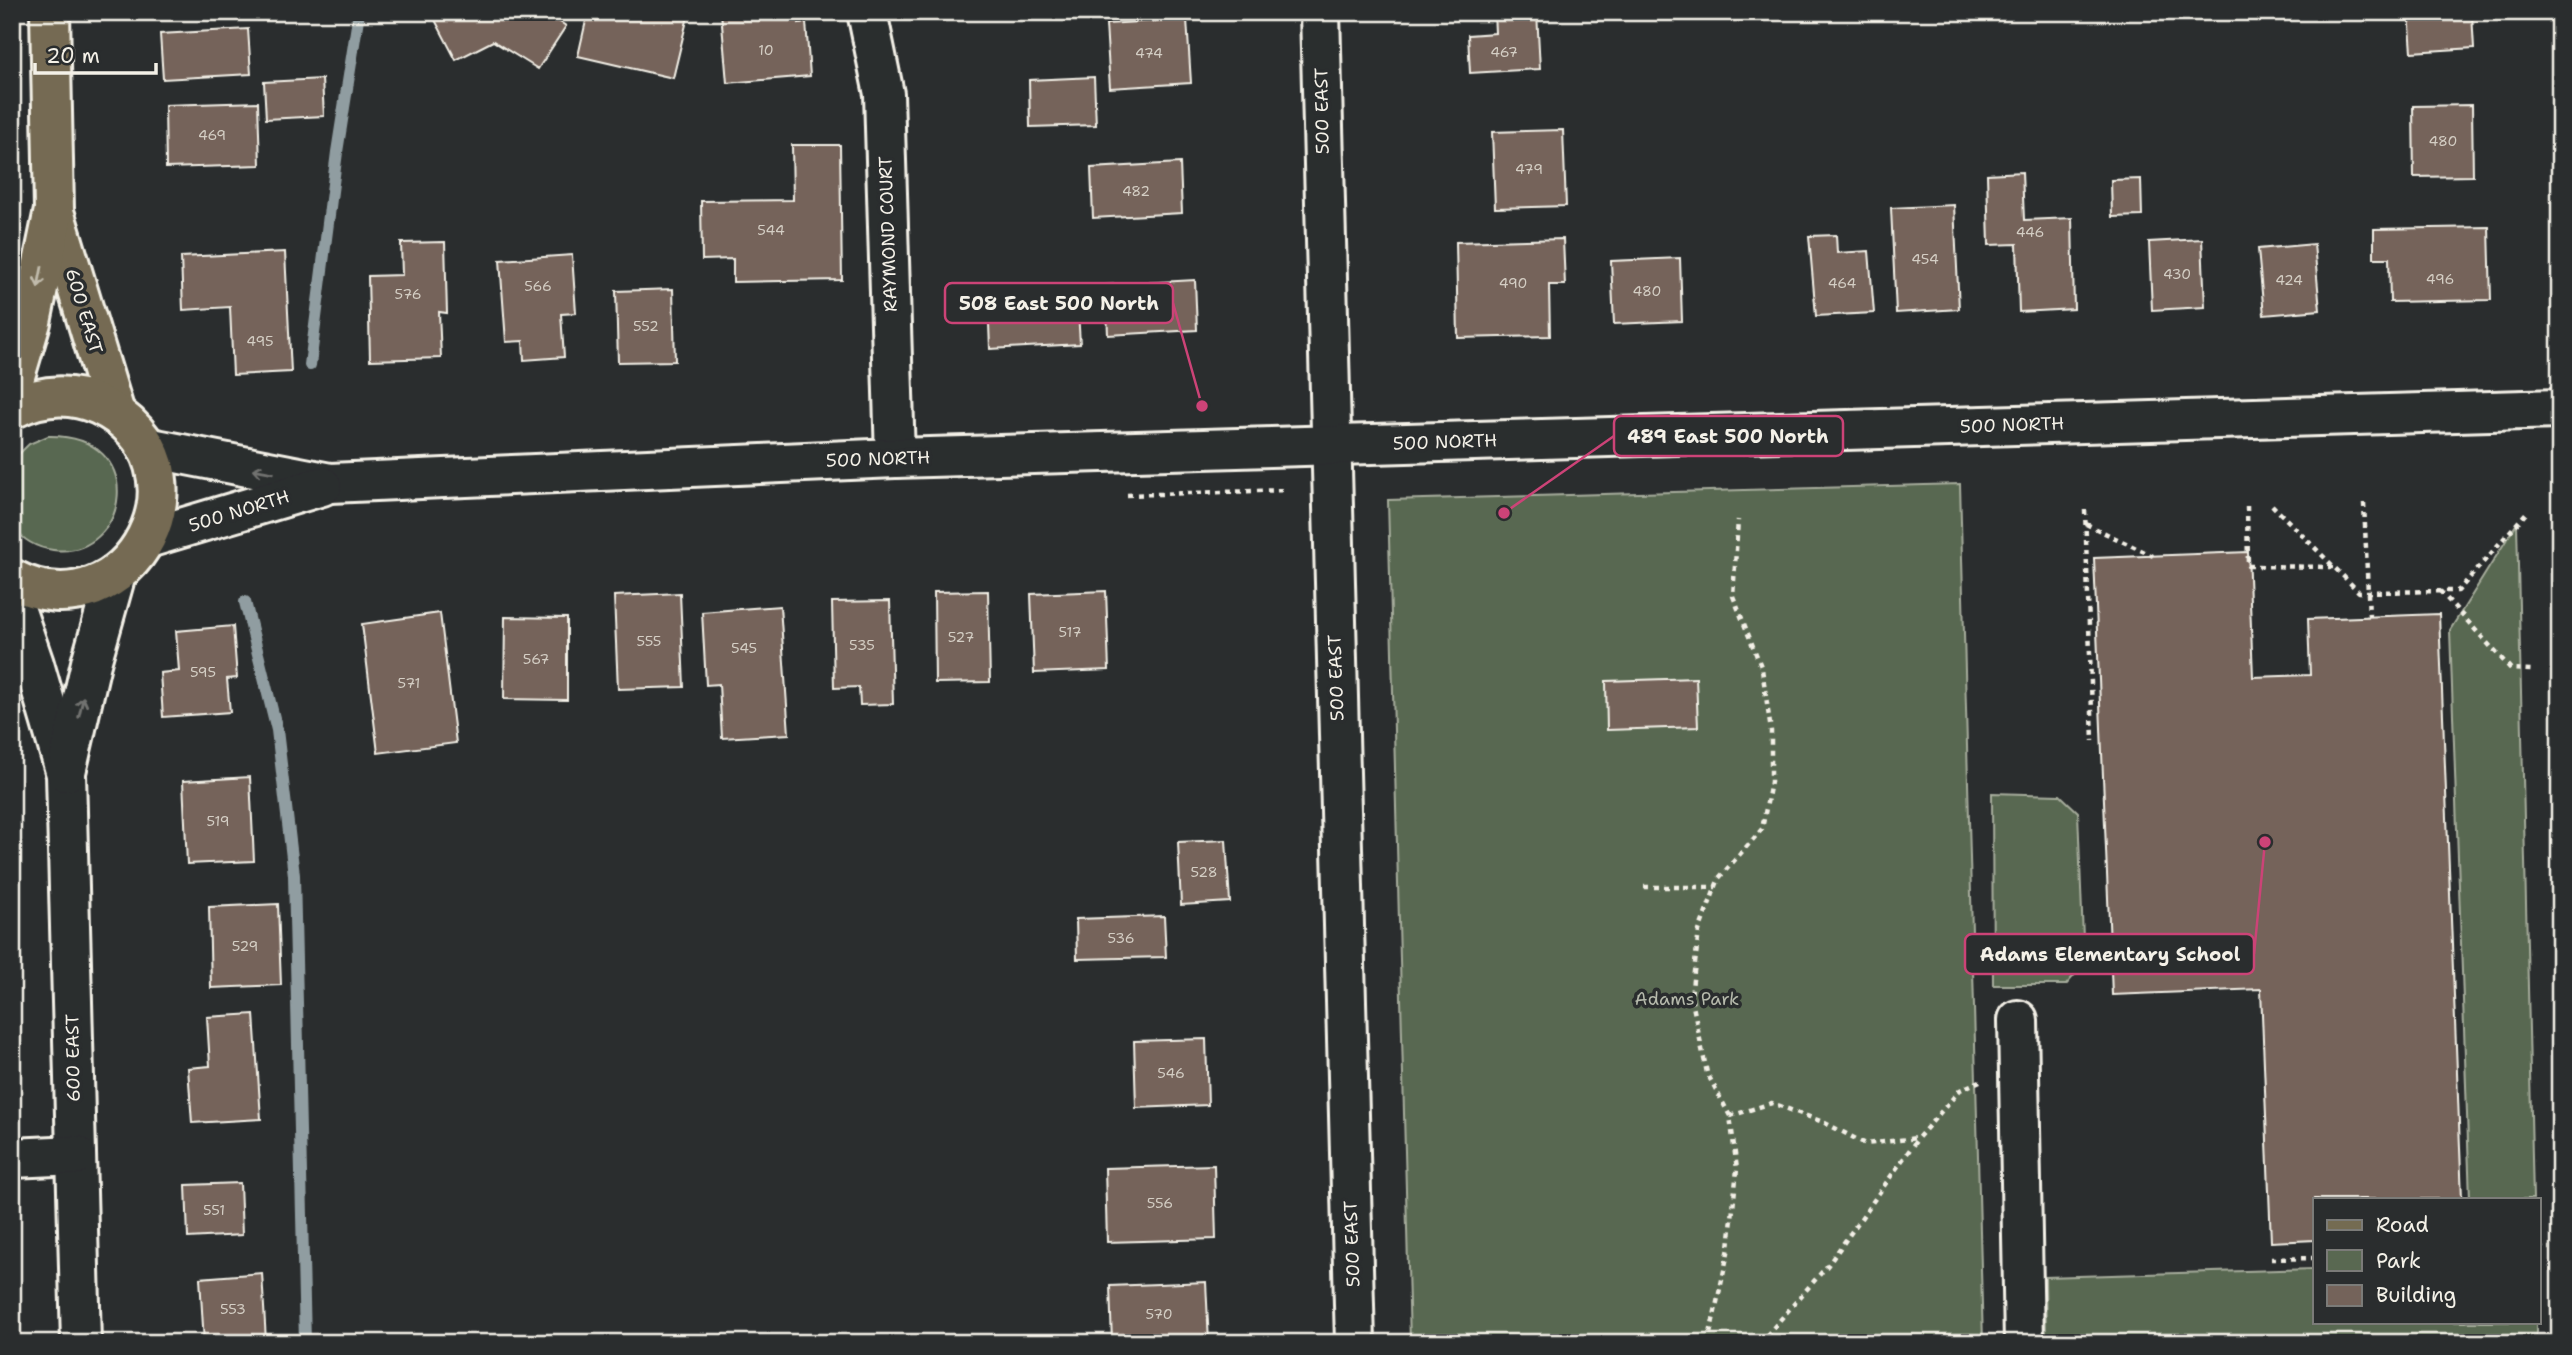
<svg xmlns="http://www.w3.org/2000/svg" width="2572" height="1355" font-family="'Shantell Sans',sans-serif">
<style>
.green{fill:#596851;stroke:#a6ac9c;stroke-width:2}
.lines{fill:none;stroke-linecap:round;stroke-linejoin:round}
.stream{stroke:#909da1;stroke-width:12}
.building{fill:#74635a;stroke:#f4f1e8;stroke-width:2}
.minor-casing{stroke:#f4f1e8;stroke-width:44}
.major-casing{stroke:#f4f1e8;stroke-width:44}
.path{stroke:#f4f1e8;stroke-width:4.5;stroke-dasharray:5 5;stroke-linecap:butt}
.minor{stroke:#2a2d2e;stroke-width:38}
.major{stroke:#746b52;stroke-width:38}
.oneway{stroke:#c1bbac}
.oneway2{stroke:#71726f}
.labels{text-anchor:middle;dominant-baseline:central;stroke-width:7;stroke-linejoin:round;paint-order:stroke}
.number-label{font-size:14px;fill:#d4cec4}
.street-label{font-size:18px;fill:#f4f1e8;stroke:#2a2d2e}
.park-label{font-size:18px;fill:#b6baac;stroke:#2a2d2e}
.leader{fill:none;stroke:#cc4377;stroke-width:2.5}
.callout-dot{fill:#cc4377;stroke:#2a2d2e;stroke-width:2.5}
.callout{fill:#2a2d2e;stroke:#cc4377;stroke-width:2.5}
.callout-label{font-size:19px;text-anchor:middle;font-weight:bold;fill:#f4f1e8}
</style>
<rect width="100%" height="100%" fill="#2a2d2e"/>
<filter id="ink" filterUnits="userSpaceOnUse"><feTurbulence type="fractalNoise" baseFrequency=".0143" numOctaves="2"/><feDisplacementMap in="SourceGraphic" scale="14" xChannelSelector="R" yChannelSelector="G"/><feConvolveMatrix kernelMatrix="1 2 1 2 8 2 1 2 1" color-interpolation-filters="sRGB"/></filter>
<g filter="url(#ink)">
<g class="green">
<path d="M48,436C151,434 129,560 53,550C36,548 22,539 12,526V461L29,444Z"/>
<polygon points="1960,484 1983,1343 1410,1343 1388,500"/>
<polygon points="2517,523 2533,1199 2470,1199 2450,630"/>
<polygon points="1992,793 2060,795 2078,812 2084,964 2066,985 1993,985"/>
<polygon points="2315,1269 2315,1322 2536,1322 2536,1343 2046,1343 2045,1277"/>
</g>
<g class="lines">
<g class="stream">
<polyline points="310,365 337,152 359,12"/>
<polyline points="245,602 277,730 294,875 305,1343"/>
</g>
</g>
<g class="building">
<polygon points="441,12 545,12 566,26 538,69 493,41 456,60 433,16"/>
<polygon points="588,12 689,12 673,78 578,56"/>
<polygon points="721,12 798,12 799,23 806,22 810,76 727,83"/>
<polygon points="1494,12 1537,12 1540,69 1470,73 1468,35 1495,33"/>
<polygon points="2409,12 2472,14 2474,48 2412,52"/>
<polygon points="1187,19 1191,83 1110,88 1106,24"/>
<polygon points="248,29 251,74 163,79 160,34"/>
<polygon points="1094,77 1096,125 1030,127 1029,80"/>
<polygon points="322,79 324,116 266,119 264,82"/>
<polygon points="258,102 260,165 166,168 165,105"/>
<polygon points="2472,105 2473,176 2414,177 2413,106"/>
<polygon points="1563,130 1566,206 1495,208 1492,132"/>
<polygon points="792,145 840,145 842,280 733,282 733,259 702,260 701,201 793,200"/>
<polygon points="1180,163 1182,213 1093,218 1091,168"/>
<polygon points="2022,172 2024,220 2072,218 2074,309 2019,312 2017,244 1989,245 1987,174"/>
<polygon points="2141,179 2142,216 2112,217 2111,180"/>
<polygon points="1954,205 1959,309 1896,313 1891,208"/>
<polygon points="2489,227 2491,300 2390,302 2389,258 2374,258 2374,229"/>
<polygon points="1836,235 1837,253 1869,251 1874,313 1816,316 1809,236"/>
<polygon points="1563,239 1565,285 1549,285 1550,336 1458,338 1456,242"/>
<polygon points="2202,239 2205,307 2152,310 2149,242"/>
<polygon points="445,242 447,313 439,312 441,358 370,360 368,276 402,275 401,243"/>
<polygon points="2314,244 2320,310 2264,315 2258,249"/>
<polygon points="285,252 291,372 233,375 230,307 183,310 181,257"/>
<polygon points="572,255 576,313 561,314 564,357 524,360 523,341 506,342 500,260"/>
<polygon points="1680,258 1682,321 1614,324 1611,261"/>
<polygon points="1195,280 1197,330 1108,335 1106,285"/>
<polygon points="673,289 675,361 618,362 616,291"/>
<polygon points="1077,294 1080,344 990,349 988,299"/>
<polygon points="2248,552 2253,677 2310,675 2308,619 2439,614 2462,1199 2315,1199 2315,1240 2271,1242 2261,989 2112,995 2094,558"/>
<polygon points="988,591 990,682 935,683 934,592"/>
<polygon points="1106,591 1109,670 1034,673 1031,594"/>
<polygon points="680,593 684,687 618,689 614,596"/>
<polygon points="890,601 893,704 860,705 859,687 834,688 832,602"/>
<polygon points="780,606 789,734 722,738 719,684 706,685 702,612"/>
<polygon points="440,613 456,743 378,753 362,624"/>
<polygon points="505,617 567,618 567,700 504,699"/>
<polygon points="233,626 237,678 227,679 230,712 163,717 160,673 179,671 176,631"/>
<polygon points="1696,678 1698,727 1607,730 1606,681"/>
<polygon points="250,777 254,861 187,864 183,781"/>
<polygon points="1226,840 1230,902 1181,905 1178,842"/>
<polygon points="278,904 281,985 211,988 209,907"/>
<polygon points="1164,916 1166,957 1077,959 1076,919"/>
<polygon points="254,1014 261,1119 192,1123 188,1068 210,1066 207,1017"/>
<polygon points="1206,1039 1208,1105 1136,1108 1134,1041"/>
<polygon points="1214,1165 1216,1239 1107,1242 1105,1168"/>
<polygon points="240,1183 242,1235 188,1238 186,1185"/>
<polygon points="262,1273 266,1341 204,1343 200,1278"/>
<polygon points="1206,1282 1209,1343 1112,1343 1110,1286"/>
</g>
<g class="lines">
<g class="minor-casing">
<g id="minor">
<polyline points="867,12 884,94 895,458"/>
<polyline points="1320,12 1355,1343"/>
<polyline points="146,447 330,483 895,458 2560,409"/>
<polyline points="148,538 322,486"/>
<polyline points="12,600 34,664 66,774 81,1343"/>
<polyline points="66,772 91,663 116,574"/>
<polyline points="2018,1020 2024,1343"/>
<polyline points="12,1158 76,1155"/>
</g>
</g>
<g class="major-casing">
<g id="major">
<polyline points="55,215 115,413"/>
<polyline points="12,386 31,322 54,210 50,12"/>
<path d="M12,409C41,394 70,392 99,405C222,463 131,641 12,579"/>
</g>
</g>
<g class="path">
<polyline points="1127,495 1286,490"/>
<polyline points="2364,503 2369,617"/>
<polyline points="2272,505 2359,592 2458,591 2527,512"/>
<polyline points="2247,506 2248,566 2333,567"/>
<polyline points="2085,510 2093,741"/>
<polyline points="2086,524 2153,556"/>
<polyline points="2440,591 2511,669 2532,670"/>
<polyline points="1644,887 1716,887"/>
<polyline points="1730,1116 1772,1103 1823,1122 1866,1144 1917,1138"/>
<polyline points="2539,1248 2550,1248"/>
<polyline points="2271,1259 2315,1258"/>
<polyline points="1708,1343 1729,1248 1737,1169 1730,1116 1707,1073 1691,996 1699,931 1719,878 1762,829 1771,782 1771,731 1762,669 1733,596 1738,520"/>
<polyline points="1760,1343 1828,1265 1918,1138 1960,1090 1980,1081"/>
</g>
<use href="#minor" class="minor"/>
<use href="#major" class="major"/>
</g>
<defs><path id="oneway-shaft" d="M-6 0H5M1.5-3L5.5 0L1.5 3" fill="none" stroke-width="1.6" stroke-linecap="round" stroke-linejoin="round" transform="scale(1.75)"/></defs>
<use class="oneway" href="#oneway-shaft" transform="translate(40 277) rotate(101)"/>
<g class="oneway2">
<use href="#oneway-shaft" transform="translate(263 471) rotate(-170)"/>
<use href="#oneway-shaft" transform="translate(81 707) rotate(-77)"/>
</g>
</g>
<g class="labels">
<g class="number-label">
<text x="766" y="50">10</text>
<text x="1504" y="52">467</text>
<text x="1149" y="53">474</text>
<text x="212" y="135">469</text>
<text x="2443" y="141">480</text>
<text x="1529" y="169">479</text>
<text x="1136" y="191">482</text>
<text x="771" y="230">544</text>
<text x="2030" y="232">446</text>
<text x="1925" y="259">454</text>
<text x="2177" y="274">430</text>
<text x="2440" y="279">496</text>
<text x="2289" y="280">424</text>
<text x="1513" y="283">490</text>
<text x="1842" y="283">464</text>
<text x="538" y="286">566</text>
<text x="1647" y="291">480</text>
<text x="408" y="294">576</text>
<text x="646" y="326">552</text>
<text x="260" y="341">495</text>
<text x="1070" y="632">517</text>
<text x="961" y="637">527</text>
<text x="649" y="641">555</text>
<text x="862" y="645">535</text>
<text x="744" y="648">545</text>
<text x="536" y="659">567</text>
<text x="203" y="672">595</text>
<text x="409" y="683">571</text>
<text x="218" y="821">519</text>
<text x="1204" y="872">528</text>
<text x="1121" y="938">536</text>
<text x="245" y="946">529</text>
<text x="1171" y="1073">546</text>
<text x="1160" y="1203">556</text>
<text x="214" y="1210">551</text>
<text x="233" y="1309">553</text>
<text x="1159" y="1314">570</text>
</g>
<g class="street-label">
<text transform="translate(1322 111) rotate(-91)">500 EAST</text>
<text transform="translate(888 234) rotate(-92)">RAYMOND COURT</text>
<text transform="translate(84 311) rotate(73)">600 EAST</text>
<text transform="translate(2012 425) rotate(-2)">500 NORTH</text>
<text transform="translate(1445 442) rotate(-2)">500 NORTH</text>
<text transform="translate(878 459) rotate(-2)">500 NORTH</text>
<text transform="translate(239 511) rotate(-17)">500 NORTH</text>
<text transform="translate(1336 678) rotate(-92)">500 EAST</text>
<text transform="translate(73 1058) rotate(-91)">600 EAST</text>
<text transform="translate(1352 1244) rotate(-92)">500 EAST</text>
</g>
<g class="park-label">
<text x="1687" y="999">Adams Park</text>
</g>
</g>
<path class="leader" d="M1202 406L1173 303M1504 513L1614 436M2265 842L2254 954"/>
<g class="callout-dot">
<circle cx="1202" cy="406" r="7"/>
<circle cx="1504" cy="513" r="7"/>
<circle cx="2265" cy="842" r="7"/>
</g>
<g class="callout">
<rect x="945" y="283" width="228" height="40" rx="7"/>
<rect x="1614" y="416" width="229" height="40" rx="7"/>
<rect x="1965" y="934" width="289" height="40" rx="7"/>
</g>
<g class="callout-label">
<text x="1059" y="310">508 East 500 North</text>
<text x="1728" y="443">489 East 500 North</text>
<text x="2110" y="961">Adams Elementary School</text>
</g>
<rect width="2572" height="1355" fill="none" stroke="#2a2d2e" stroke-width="42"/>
<rect x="21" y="21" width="2530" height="1313" fill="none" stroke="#f4f1e8" stroke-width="2.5" filter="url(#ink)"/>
<rect x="2313" y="1198" width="228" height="126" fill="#2a2d2e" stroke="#7b7b78" stroke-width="2"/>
<rect x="2327" y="1220" width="35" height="10" fill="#746b52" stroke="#7b7b78" stroke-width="2"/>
<text x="2376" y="1232" font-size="21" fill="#f4f1e8">Road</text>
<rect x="2327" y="1250" width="35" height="21" fill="#596851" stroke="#7b7b78" stroke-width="2"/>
<text x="2376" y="1268" font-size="21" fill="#f4f1e8">Park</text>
<rect x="2327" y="1285" width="35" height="21" fill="#74635a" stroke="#7b7b78" stroke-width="2"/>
<text x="2376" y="1302" font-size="21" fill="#f4f1e8">Building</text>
<path d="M35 63v10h121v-10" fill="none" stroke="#f4f1e8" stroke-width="3.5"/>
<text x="46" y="63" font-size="21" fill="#f4f1e8" stroke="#2a2d2e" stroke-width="5" paint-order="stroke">20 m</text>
</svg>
